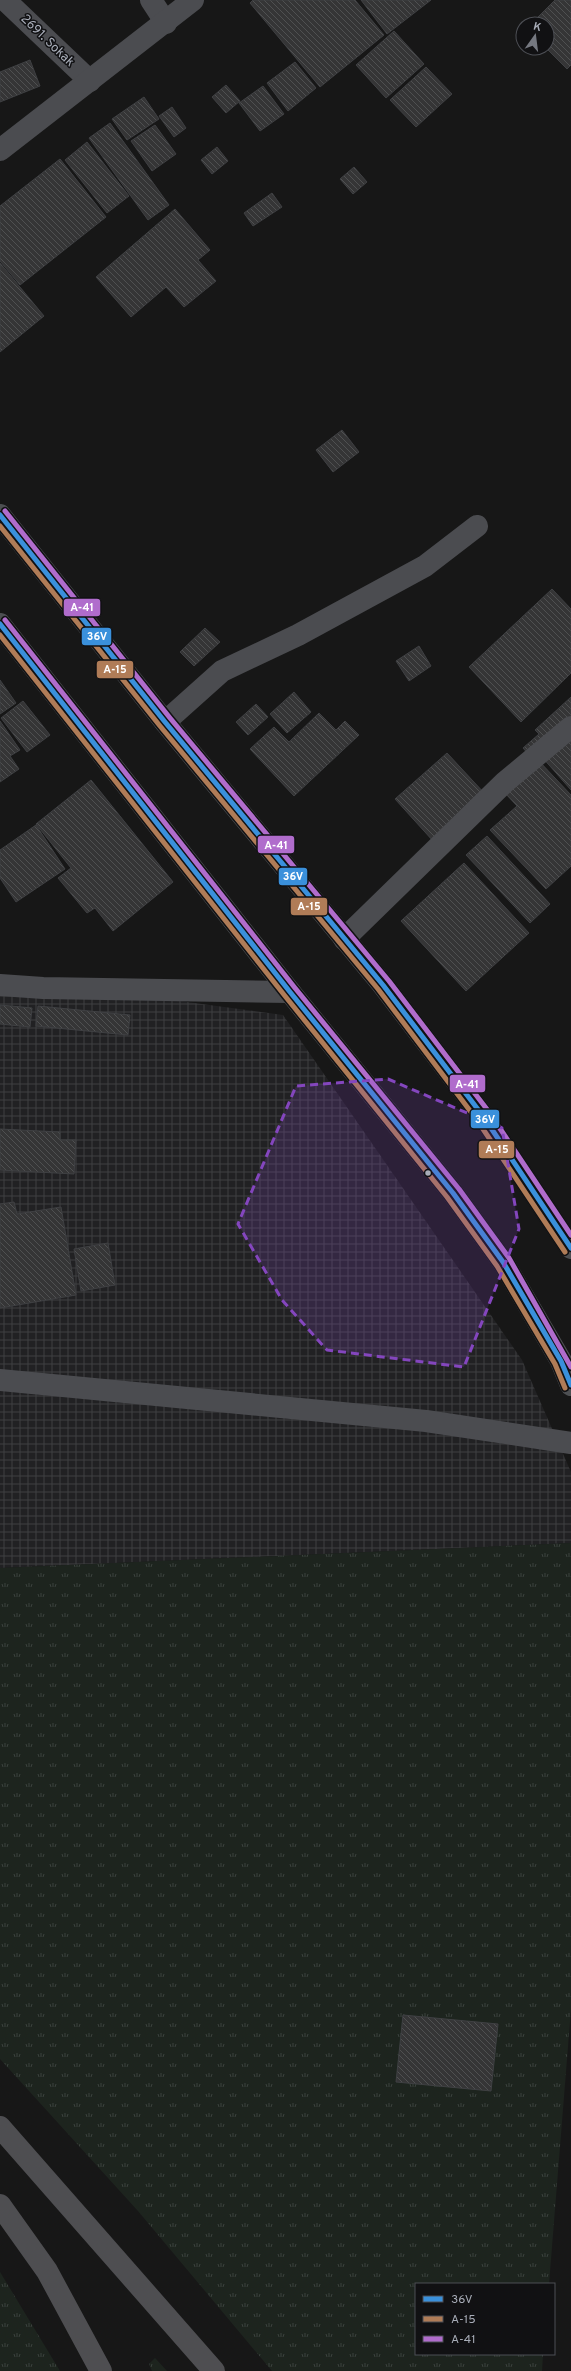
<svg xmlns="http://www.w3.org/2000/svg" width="571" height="2371" font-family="Overpass,sans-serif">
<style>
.industrial{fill:url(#industrial-grid)}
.grass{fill:url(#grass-tufts)}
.building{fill:url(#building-back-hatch);stroke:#3f4043}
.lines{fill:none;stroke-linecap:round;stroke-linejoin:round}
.minor{stroke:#4b4c50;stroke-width:22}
.major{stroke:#4d4f52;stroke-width:22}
.highway{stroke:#4e4e51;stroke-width:22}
.bus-1-casing{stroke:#111113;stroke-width:8}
.bus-2-casing{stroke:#111113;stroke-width:8}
.bus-3-casing{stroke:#111113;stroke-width:8}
.bus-1{stroke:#3a90db;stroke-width:5}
.bus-2{stroke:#b07c57;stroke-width:5}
.bus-3{stroke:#b06ccc;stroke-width:5}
.marked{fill:#8446be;fill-opacity:0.2;stroke:#8446be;stroke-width:3;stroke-dasharray:8 5;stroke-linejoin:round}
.bus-dot{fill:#a8adb8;stroke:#111113;stroke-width:1.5}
.labels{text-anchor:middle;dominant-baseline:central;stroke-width:3;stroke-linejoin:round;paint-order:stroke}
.street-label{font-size:13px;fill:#a8adb8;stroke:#111113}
.line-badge{stroke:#111113;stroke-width:1.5}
.badge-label{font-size:11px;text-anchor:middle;font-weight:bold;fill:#fff}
</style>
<defs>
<pattern id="industrial-grid" width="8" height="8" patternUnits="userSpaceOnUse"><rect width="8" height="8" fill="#212123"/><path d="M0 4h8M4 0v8" fill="none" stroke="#3e3f41"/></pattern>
<pattern id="grass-tufts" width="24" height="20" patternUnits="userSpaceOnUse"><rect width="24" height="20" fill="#1d241e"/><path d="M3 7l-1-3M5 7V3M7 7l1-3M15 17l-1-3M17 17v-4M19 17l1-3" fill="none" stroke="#3b413d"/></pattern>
<pattern id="building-back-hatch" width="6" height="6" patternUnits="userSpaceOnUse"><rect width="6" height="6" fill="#353536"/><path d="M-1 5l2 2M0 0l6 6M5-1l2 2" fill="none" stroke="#4f5051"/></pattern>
</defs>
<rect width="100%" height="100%" fill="#171717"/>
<polygon class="industrial" points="0,977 283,1015 522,1360 571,1472 571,1543 0,1568"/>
<g class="grass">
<polygon points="571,1543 571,2009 549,2284 416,2284 416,2354 543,2354 542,2371 272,2371 138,2211 0,2059 0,1568"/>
<polygon points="0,2272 60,2371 0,2371"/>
<polygon points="155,2358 167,2371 152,2371 149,2364"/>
</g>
<g class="building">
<polygon points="253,0 355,0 384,35 320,87 250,3"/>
<polygon points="361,0 431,0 387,34"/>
<polygon points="555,0 571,0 571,65 567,69 546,48 547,24 531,24"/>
<polygon points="394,31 424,64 386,98 356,65"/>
<polygon points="30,60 40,86 0,102 0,72"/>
<polygon points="295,62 316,88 288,111 267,83"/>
<polygon points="426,67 452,94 416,127 390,100"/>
<polygon points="226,85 240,101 226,113 212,97"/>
<polygon points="263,86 284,114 260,131 239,103"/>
<polygon points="144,97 159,119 127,140 112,119"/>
<polygon points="172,107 186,128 174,137 159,116"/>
<polygon points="110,123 169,205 148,220 89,138"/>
<polygon points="155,125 176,154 152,171 131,141"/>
<polygon points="87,142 129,196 107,213 65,160"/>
<polygon points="217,147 228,161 212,174 201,160"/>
<polygon points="60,159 106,217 20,285 0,261 0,206"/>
<polygon points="354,167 367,182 353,194 340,179"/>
<polygon points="272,193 282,207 253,226 244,213"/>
<polygon points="175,209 210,250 198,260 216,281 184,307 166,287 131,317 96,277"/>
<polygon points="0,263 44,316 0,352"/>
<polygon points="342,430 359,452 333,472 316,450"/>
<polygon points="552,589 571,609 571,673 521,722 469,667"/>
<polygon points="205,628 220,642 194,666 180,652"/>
<polygon points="419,646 431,666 409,681 396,661"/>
<polygon points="0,680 16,703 0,714"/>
<polygon points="294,692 311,712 287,733 270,714"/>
<polygon points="571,697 571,722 531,757 523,748 539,734 535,730"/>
<polygon points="23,701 50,735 27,752 1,718"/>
<polygon points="256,704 268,717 248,735 236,722"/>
<polygon points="319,713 336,730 345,721 359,735 294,796 250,749 274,727 289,742"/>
<polygon points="0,721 20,750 10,756 19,769 0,782"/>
<polygon points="571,736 571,790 542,757"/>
<polygon points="447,753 486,795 434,842 395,799"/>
<polygon points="538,760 571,795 571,866 546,889 490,830 517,806 504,792"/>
<polygon points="91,780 173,882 113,931 95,908 87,913 58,878 71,868 36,824"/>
<polygon points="36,825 65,869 16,902 0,878 0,850"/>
<polygon points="487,836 550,904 530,923 466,855"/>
<polygon points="464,863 529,933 466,991 401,921"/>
<polygon points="0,1005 32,1008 30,1027 0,1024"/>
<polygon points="38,1006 130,1015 128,1035 36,1026"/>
<polygon points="0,1129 60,1132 60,1140 76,1140 74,1174 0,1170"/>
<polygon points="14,1202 17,1214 61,1207 76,1295 0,1308 0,1204"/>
<polygon points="108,1243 115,1285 81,1291 74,1249"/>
<polygon points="403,2015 498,2024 491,2091 396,2082"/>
</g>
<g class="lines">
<g class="minor">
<polyline points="5,0 90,81"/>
<polyline points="151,0 166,23"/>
<polyline points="0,150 193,0"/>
<polyline points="165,722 222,671 298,635 425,566 477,526"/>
<polyline points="344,939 505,782 571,727"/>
<polyline points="0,985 43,988 290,992"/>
<polyline points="0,1380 426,1421 571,1443"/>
</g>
<g class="major">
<polyline points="0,515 165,722 383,985 483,1116 571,1248"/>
<polyline points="0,624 290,992 453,1193 503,1262 561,1361 571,1385"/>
</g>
<g class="highway">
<polyline points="0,2127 214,2371"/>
<polyline points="0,2205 47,2271 101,2371"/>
</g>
<g class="bus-1-casing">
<g id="bus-1">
<polyline points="0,515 165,722 383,985 483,1116 571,1248"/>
<polyline points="0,624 290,992 453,1193 503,1262 561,1361 571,1385"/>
</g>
</g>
<g class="bus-2-casing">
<g id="bus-2">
<polyline points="0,526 160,726 378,989 477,1120 565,1252"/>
<polyline points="0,635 285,996 447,1197 497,1266 555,1364 565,1388"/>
</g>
</g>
<g class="bus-3-casing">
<g id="bus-3">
<polyline points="5,511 170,718 389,981 489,1112 571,1235"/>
<polyline points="5,620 295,988 459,1189 509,1258 571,1367"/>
</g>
</g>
<use href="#bus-1" class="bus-1"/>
<use href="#bus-2" class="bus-2"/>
<use href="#bus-3" class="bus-3"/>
</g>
<path class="marked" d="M388,1079L502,1128L519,1229L464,1367L327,1350L282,1300L238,1224L296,1086Z"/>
<circle class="bus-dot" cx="428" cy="1173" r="3.5"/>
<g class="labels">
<g class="street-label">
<text transform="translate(47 41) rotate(44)">2691. Sokak</text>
</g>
</g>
<g class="line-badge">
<rect x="63" y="598" width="38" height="19" rx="4" fill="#b06ccc"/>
<rect x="81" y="627" width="31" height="19" rx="4" fill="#3a90db"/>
<rect x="96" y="660" width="38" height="19" rx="4" fill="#b07c57"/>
<rect x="257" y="835" width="38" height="19" rx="4" fill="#b06ccc"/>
<rect x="278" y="867" width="30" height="19" rx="4" fill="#3a90db"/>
<rect x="290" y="897" width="38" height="19" rx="4" fill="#b07c57"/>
<rect x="449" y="1074" width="37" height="19" rx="4" fill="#b06ccc"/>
<rect x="470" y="1109" width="30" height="20" rx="4" fill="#3a90db"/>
<rect x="478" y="1140" width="37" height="19" rx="4" fill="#b07c57"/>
</g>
<g class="badge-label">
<text x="82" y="611">A-41</text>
<text x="97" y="640">36V</text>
<text x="115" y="673">A-15</text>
<text x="276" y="849">A-41</text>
<text x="293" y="880">36V</text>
<text x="309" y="910">A-15</text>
<text x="467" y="1088">A-41</text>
<text x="485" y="1123">36V</text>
<text x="497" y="1153">A-15</text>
</g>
<rect x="415" y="2283" width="140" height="72" fill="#111113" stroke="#4d4f55"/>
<rect x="423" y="2296" width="20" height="6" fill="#3a90db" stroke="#4d4f55"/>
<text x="451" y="2303" font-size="12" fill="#a8adb8">36V</text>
<rect x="423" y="2316" width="20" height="6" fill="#b07c57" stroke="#4d4f55"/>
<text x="451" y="2323" font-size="12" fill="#a8adb8">A-15</text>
<rect x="423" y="2336" width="20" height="6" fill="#b06ccc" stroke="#4d4f55"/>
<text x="451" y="2343" font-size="12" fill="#a8adb8">A-41</text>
<g transform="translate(535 36) rotate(14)"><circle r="19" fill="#111113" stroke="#4d4f55"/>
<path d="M0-3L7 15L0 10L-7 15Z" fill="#757880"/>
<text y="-6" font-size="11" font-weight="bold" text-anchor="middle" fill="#a8adb8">K</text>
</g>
</svg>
